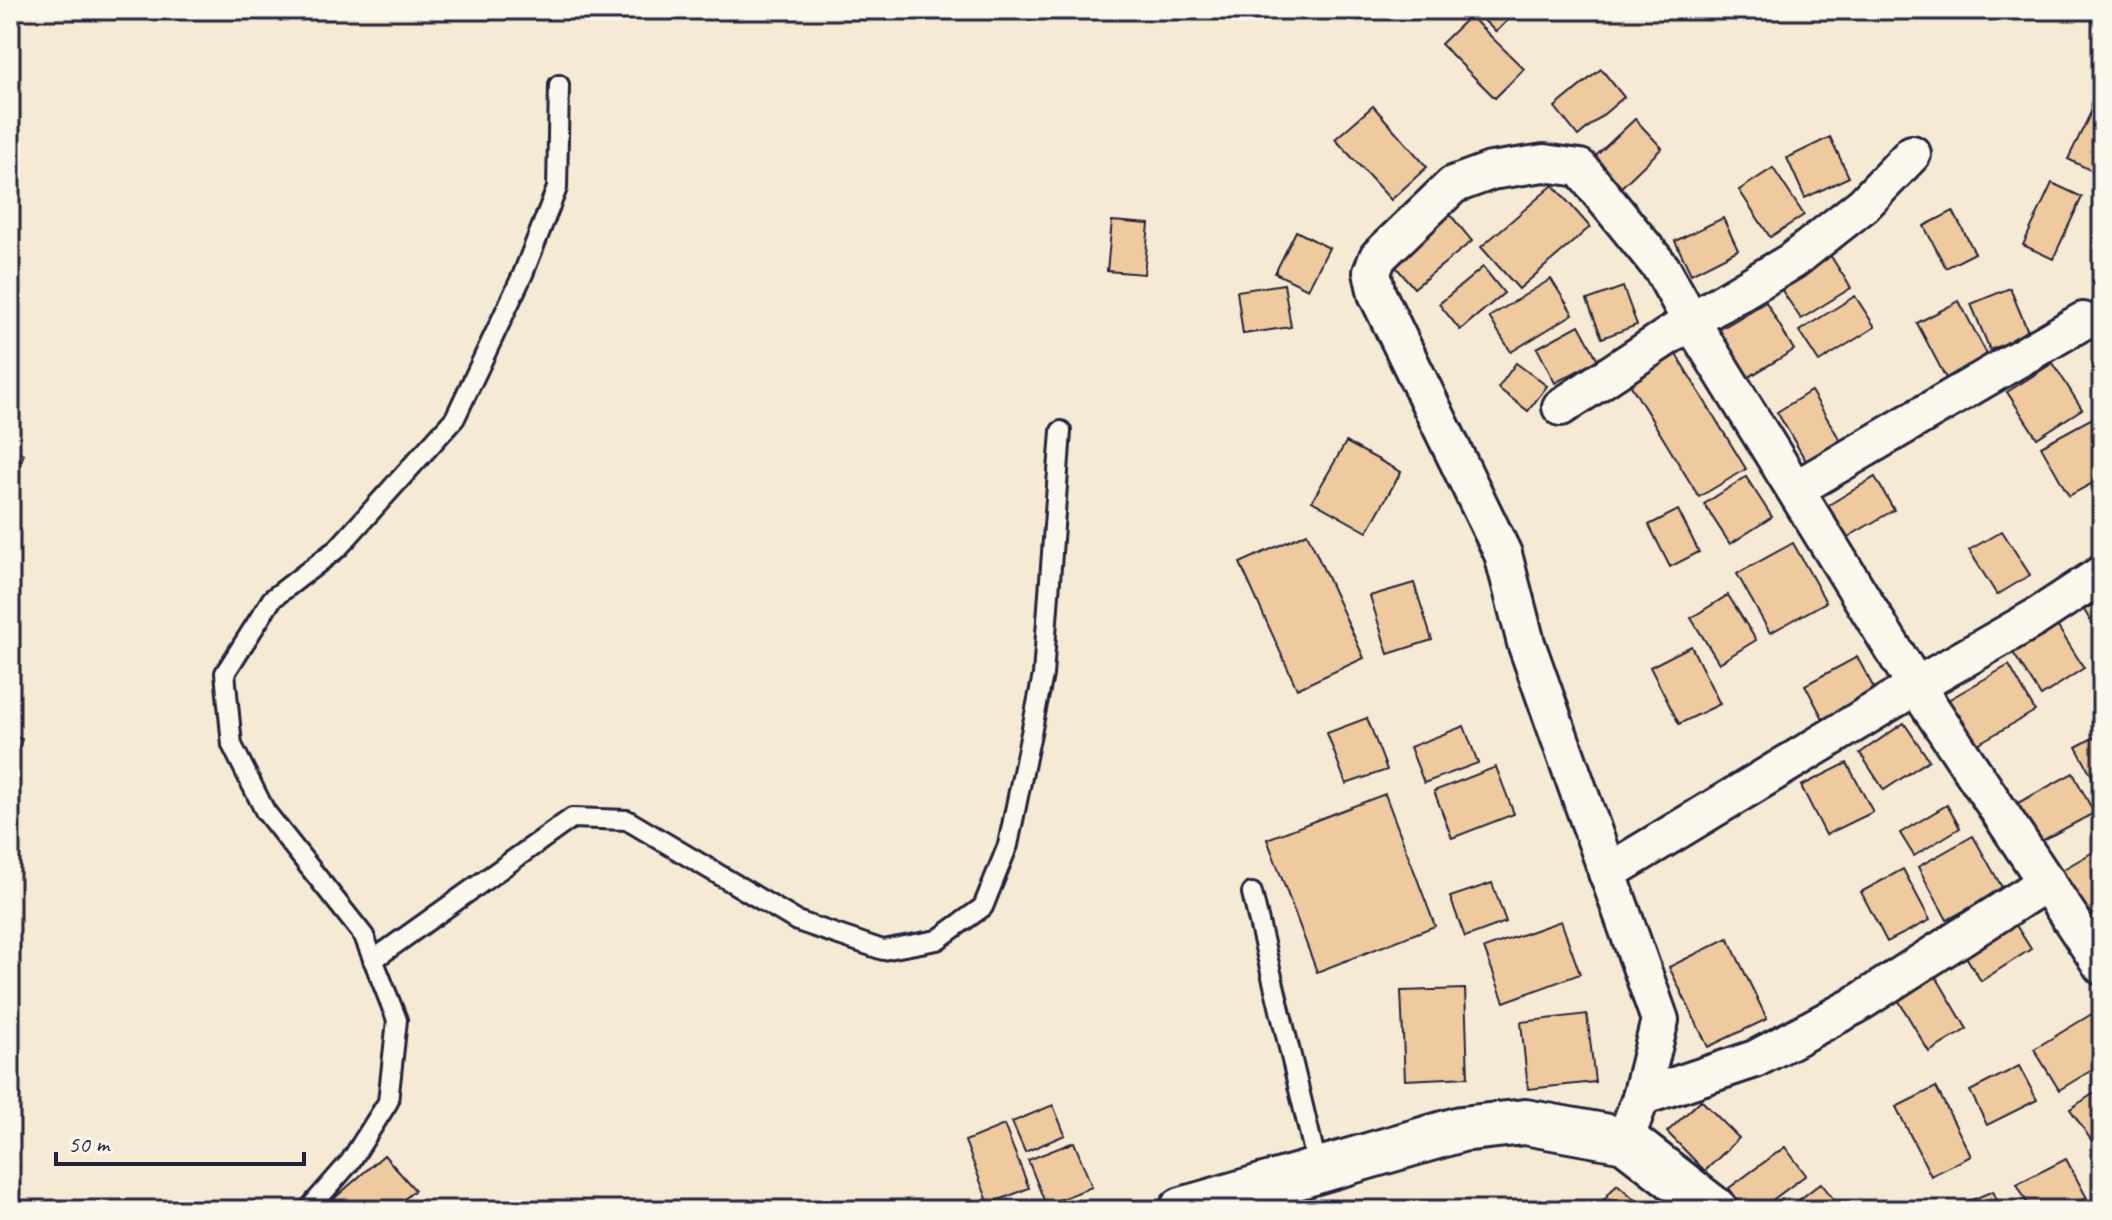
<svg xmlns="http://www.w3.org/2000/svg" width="2112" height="1220" font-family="Caveat,sans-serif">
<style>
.building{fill:#efca9f;stroke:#22223b;stroke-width:2}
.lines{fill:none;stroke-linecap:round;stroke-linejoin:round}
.lane-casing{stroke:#22223b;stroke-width:24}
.street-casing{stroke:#22223b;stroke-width:42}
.secondary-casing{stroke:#22223b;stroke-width:50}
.lane{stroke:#fbf7ec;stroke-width:18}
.street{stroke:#fbf7ec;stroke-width:36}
.secondary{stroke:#fbf7ec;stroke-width:44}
</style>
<rect width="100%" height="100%" fill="#f7ead5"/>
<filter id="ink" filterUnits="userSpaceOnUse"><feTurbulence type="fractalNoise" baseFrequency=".0125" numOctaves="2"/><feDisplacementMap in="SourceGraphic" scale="16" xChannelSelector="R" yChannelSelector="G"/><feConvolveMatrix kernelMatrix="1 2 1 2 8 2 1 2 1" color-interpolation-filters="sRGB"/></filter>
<g filter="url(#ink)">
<g class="building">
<polygon points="1473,10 1518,10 1496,32"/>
<polygon points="1470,16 1524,69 1495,98 1441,44"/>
<polygon points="1601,69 1624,97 1578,136 1555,107"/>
<polygon points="1373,106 1427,167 1391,200 1335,139"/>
<polygon points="2092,110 2102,115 2102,176 2068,159"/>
<polygon points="1635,119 1662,148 1611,197 1583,168"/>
<polygon points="1830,137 1849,177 1805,198 1787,158"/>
<polygon points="1773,168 1804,215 1770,237 1739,190"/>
<polygon points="2052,183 2082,197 2053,259 2023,245"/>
<polygon points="1553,185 1590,227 1519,289 1481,247"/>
<polygon points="1953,211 1975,253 1946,268 1924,226"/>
<polygon points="1448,212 1472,241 1414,288 1390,260"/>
<polygon points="1723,218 1738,250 1691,274 1675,241"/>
<polygon points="1112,221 1149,224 1144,274 1107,271"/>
<polygon points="1296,231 1329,248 1308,289 1275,273"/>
<polygon points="1825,247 1851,288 1801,319 1775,280"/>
<polygon points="1483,267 1504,293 1460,330 1439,304"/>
<polygon points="1551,279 1573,314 1511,352 1489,317"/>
<polygon points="1284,284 1291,327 1243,334 1237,291"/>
<polygon points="1623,287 1637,325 1602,338 1587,300"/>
<polygon points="2010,288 2029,334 1990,350 1971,304"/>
<polygon points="1855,296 1875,327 1819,362 1799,331"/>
<polygon points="1959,301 1991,362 1949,384 1917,323"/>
<polygon points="1766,302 1794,350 1747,378 1719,330"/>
<polygon points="1579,325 1598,360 1555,383 1537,348"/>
<polygon points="1674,351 1746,469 1699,497 1627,379"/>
<polygon points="1516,363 1547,386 1528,411 1498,388"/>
<polygon points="2053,363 2082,409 2037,438 2007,392"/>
<polygon points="1811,391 1843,445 1809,466 1777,412"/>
<polygon points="2096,416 2102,426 2102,478 2069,496 2041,446"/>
<polygon points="1346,442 1401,472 1367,532 1312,501"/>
<polygon points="10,448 24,454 12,483 10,482"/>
<polygon points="1746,477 1772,517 1730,544 1704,504"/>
<polygon points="1875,477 1894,510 1846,538 1827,506"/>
<polygon points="1678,510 1699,552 1670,567 1649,525"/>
<polygon points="2002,531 2030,575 1997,595 1969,550"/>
<polygon points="1307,533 1364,658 1297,689 1240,563"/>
<polygon points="1793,543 1826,602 1770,633 1737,574"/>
<polygon points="1414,583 1432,640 1388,654 1370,596"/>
<polygon points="1728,595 1756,640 1719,663 1691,618"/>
<polygon points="2102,600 2102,641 2084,610"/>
<polygon points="2056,624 2084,668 2041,696 2012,651"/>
<polygon points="1691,646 1720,704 1679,724 1650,667"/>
<polygon points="1857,657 1881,701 1829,730 1805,685"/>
<polygon points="2009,665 2035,711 1974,746 1948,700"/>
<polygon points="1367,718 1387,770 1346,784 1327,733"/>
<polygon points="1904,723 1929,760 1884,790 1860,753"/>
<polygon points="1464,726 1478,763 1424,783 1410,747"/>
<polygon points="2102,733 2102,794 2076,747"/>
<polygon points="10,735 22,739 10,771"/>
<polygon points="1847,763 1873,812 1826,835 1801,786"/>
<polygon points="1496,767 1514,814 1452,838 1434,791"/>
<polygon points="2073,773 2094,813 2036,844 2016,804"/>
<polygon points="1385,794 1435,926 1317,972 1267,839"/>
<polygon points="1947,805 1960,828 1914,856 1900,833"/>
<polygon points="1973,836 2003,889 1947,920 1918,867"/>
<polygon points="2102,847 2102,954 2055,874"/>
<polygon points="1903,869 1930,920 1887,942 1861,892"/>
<polygon points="1492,883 1506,922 1465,937 1450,897"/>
<polygon points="2007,911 2031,949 1981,981 1957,942"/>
<polygon points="1561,921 1580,974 1504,1002 1484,948"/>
<polygon points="1728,938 1767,1019 1708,1047 1669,967"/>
<polygon points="1928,963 1967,1029 1929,1052 1890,986"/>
<polygon points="1465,989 1468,1077 1405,1080 1401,991"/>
<polygon points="2095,1012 2102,1023 2102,1064 2059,1090 2034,1049"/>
<polygon points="1587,1014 1595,1082 1528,1089 1521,1022"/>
<polygon points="2019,1066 2037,1100 1987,1125 1970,1091"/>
<polygon points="1936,1087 1971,1156 1931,1176 1896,1107"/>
<polygon points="2102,1088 2102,1156 2070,1109"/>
<polygon points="1701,1100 1739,1138 1705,1171 1667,1132"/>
<polygon points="1053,1105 1065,1135 1025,1152 1012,1122"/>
<polygon points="1004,1125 1029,1188 989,1204 965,1141"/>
<polygon points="1074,1142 1092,1187 1046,1205 1028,1160"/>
<polygon points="1785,1147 1806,1175 1759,1210 1745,1210 1729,1188"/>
<polygon points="384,1155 415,1190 392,1210 321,1210"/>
<polygon points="2066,1159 2087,1198 2064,1210 2031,1210 2017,1184"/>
<polygon points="1821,1183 1842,1210 1786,1210"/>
<polygon points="1617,1184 1647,1210 1595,1210"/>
<polygon points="1993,1191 2001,1210 1948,1210"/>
</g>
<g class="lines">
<g class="lane-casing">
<g id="lane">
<polyline points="1252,893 1318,1169"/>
<polyline points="373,960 572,818 627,820 797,921 883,950 937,940 983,907 1008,845 1043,675 1061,431"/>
<polyline points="308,1210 350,1162 388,1102 397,1020 364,936 265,811 232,745 225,673 272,599 338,548 455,418 523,274 557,188 559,85"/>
</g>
</g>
<g class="street-casing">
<g id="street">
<polyline points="1561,407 1691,321 1792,261 1863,205 1912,154"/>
<polyline points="1796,489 2083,321"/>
<polyline points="1607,873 1916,686 2035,618 2102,574"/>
<polyline points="1641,1097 1755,1059 1854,1006 2047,882"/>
<polyline points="1625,1140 1641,1097 1660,1020 1526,643 1503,554 1377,294 1372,272 1378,257 1453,185 1491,171 1544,163 1580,168 1662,269 1691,321 1916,686 2102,966"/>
</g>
</g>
<g class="secondary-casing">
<polyline id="secondary" points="1182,1210 1461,1129 1525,1122 1625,1140 1715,1210"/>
</g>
<use href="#lane" class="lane"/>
<use href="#street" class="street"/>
<use href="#secondary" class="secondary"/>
</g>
</g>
<rect width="2112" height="1220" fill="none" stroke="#fbf7ec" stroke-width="40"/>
<rect x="20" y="20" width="2072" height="1180" fill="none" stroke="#22223b" stroke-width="3" filter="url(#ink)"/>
<path d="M56 1152v12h248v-12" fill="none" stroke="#22223b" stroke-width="4"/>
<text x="68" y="1152" font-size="24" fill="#22223b" stroke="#fbf7ec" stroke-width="6" paint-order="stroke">50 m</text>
</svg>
